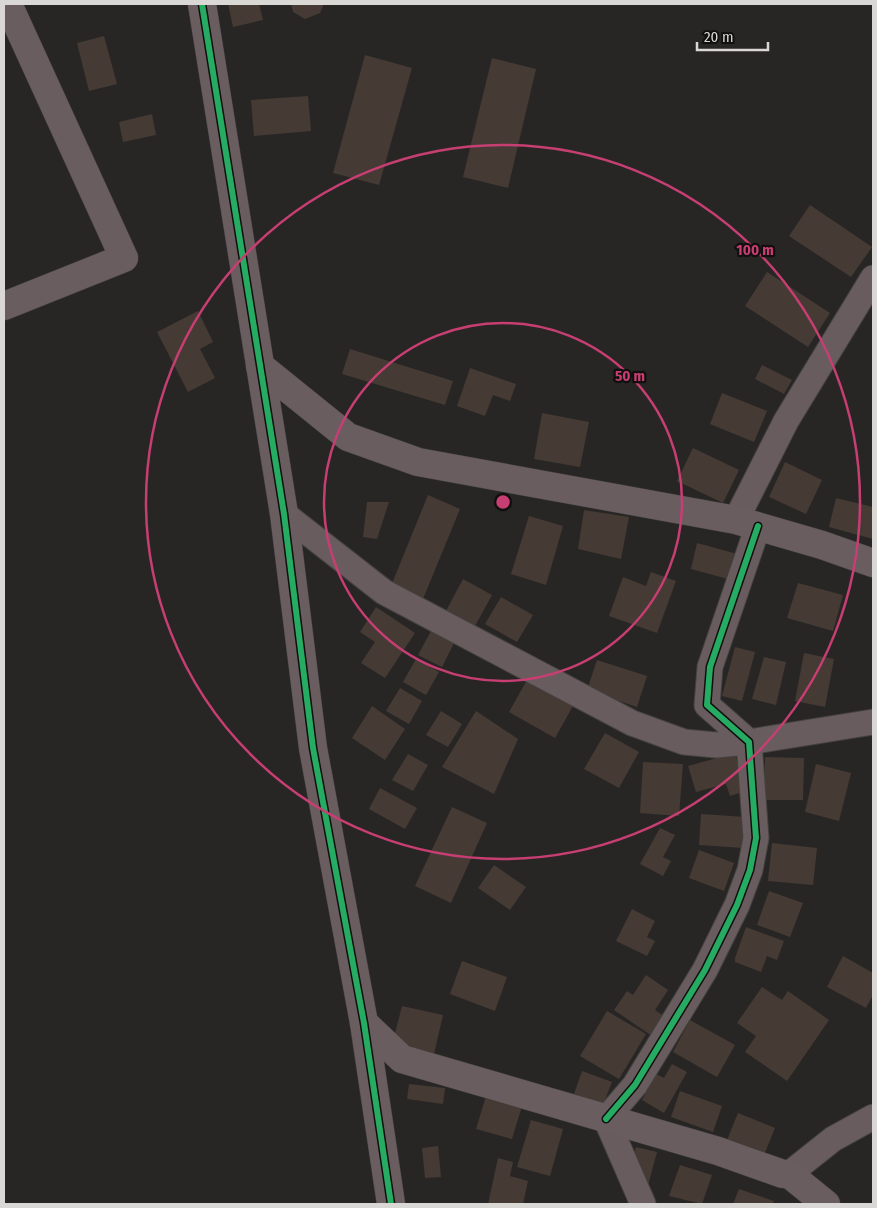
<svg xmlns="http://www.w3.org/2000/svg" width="877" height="1208" font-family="'Fira Sans Condensed',sans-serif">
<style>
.building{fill:#453a34}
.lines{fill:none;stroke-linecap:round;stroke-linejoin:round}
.street-casing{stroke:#444241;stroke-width:27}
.secondary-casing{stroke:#444241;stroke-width:29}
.street{stroke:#685c5e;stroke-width:25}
.secondary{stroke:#6a5d60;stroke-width:28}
.cycleway-casing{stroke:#11100e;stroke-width:9}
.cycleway{stroke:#26ab63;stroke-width:6}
.ring{fill:none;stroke:#c73e73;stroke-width:2.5}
.centre{fill:#c73e73;stroke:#11100e;stroke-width:2.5}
.ring-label{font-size:15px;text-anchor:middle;font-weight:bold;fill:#c73e73;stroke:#11100e;stroke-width:4.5;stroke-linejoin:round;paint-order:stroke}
</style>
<rect width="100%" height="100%" fill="#282624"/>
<g class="building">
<polygon points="228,4 259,4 263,20 233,27"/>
<polygon points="291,4 324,4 320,13 305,19 293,12"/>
<polygon points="104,36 117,84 89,91 77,43"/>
<polygon points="365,55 412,68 379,185 333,173"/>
<polygon points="492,58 536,69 508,188 463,177"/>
<polygon points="308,96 311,131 254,136 251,100"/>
<polygon points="152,114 156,135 123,142 119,122"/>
<polygon points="810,205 872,247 851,277 789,236"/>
<polygon points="767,272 830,313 808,347 745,306"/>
<polygon points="198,311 213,342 200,349 215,378 188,392 157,332"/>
<polygon points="350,349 453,381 445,405 342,374"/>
<polygon points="762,365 792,380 784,394 755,379"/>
<polygon points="470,368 516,384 510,401 493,395 485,416 457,406"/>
<polygon points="722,393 767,411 754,442 710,424"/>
<polygon points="542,413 589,422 580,467 534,459"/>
<polygon points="693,448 739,470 723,503 677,481"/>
<polygon points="785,462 822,480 806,514 769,497"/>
<polygon points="428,495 460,509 423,599 391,586"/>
<polygon points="836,498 873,507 873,539 829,527"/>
<polygon points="367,502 389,502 377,539 363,537"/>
<polygon points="584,510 629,517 621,559 578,549"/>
<polygon points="529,516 563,526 546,585 511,574"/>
<polygon points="697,543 741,555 735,581 691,569"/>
<polygon points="651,572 676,581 657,633 609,616 623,577 646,586"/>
<polygon points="463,579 492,595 475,626 446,611"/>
<polygon points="798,583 843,595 833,631 787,618"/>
<polygon points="501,597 533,615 517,642 485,624"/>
<polygon points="376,607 415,633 385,678 361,663 375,642 360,632"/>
<polygon points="431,631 454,643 442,667 418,655"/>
<polygon points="735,647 755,652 742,701 722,696"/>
<polygon points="804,653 834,659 825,707 795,701"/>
<polygon points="764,657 786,662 776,705 752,699"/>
<polygon points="416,659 439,672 426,695 403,682"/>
<polygon points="597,660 647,676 637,707 587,690"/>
<polygon points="527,680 573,706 555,738 509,712"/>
<polygon points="400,688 422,701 409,724 386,711"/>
<polygon points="372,706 405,729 385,760 352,738"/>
<polygon points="441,711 462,724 448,747 426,735"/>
<polygon points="476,711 518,739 494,794 442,767"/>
<polygon points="605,733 639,752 619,788 584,769"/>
<polygon points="735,753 746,791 730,796 726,784 696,792 688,766"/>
<polygon points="408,754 428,765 413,791 392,780"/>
<polygon points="765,757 804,758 803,800 764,800"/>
<polygon points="643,762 683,764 679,816 640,813"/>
<polygon points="816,764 851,773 839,821 805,812"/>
<polygon points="380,788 417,808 405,829 369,809"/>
<polygon points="452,807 487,823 451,903 415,886"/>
<polygon points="701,814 746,817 743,848 699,845"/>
<polygon points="660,828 675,835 663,857 671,861 663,876 640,864"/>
<polygon points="772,843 817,848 813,885 768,881"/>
<polygon points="699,850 734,863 724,891 689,878"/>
<polygon points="494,865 526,887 510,910 478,888"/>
<polygon points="769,891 803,903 790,937 757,925"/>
<polygon points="632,909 655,921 647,937 655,941 647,956 616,941"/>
<polygon points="746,927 784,941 777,960 767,956 761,972 735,962 735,958"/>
<polygon points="843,956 873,973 873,995 866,1008 827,987"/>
<polygon points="462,961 507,977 495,1011 450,994"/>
<polygon points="646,975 668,990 655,1010 665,1017 652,1036 614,1010 627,991 633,995"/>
<polygon points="762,987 782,1000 788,991 829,1020 787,1081 745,1052 756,1036 737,1023"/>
<polygon points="402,1006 443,1015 434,1054 392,1045"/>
<polygon points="607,1011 646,1034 619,1079 580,1056"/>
<polygon points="690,1020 735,1045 717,1077 673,1052"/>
<polygon points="672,1064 687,1072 664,1113 642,1100 656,1074 664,1078"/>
<polygon points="582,1071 612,1082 603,1105 574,1094"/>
<polygon points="409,1084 445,1088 443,1104 407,1099"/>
<polygon points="680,1091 722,1106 713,1132 671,1117"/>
<polygon points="486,1096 522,1106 512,1139 476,1129"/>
<polygon points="738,1113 775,1128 762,1160 725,1145"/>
<polygon points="531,1120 563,1129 550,1176 517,1167"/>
<polygon points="438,1146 441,1177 425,1178 422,1148"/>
<polygon points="636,1147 657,1152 647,1189 633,1159"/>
<polygon points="498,1158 513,1162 510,1176 528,1181 523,1204 488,1204"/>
<polygon points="680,1165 712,1175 702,1204 669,1196"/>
<polygon points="739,1189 774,1201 772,1204 733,1204"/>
</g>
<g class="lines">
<g class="street-casing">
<g id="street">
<polyline points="284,514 384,592 632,723 684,742 716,745 749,742 873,722"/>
<polyline points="736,520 786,421 873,278"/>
<polyline points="789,1174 833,1139 873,1117"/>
<polyline points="643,1204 606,1119 635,1085 705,970 737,905 750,870 756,838 749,742 707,705 710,667 758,526"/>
</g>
</g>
<g class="secondary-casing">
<g id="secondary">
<polyline points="202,4 284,514 313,748 364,1023 391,1204"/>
<polyline points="4,306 124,258 8,4"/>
<polyline points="260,366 348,437 418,462 736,520 822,545 873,563"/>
<polyline points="364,1023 402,1059 718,1151 783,1174 789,1174 826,1204"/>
</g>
</g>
<use href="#street" class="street"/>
<use href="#secondary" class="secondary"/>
<g class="cycleway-casing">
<g id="cycleway">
<polyline points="202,4 284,514 313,748 364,1023 391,1204"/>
<polyline points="606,1119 635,1085 705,970 737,905 750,870 756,838 749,742 707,705 710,667 758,526"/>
</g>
</g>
<use href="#cycleway" class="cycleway"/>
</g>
<g class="ring">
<circle cx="503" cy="502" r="179"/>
<circle cx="503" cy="502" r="357"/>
</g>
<circle cx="503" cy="502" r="8" class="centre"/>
<g class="ring-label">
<text x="755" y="255">100 m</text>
<text x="630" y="381">50 m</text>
</g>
<rect width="877" height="1208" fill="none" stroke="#dad8d5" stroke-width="10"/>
<path d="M697 42v8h71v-8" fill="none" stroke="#dad8d5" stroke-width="2.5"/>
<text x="704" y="42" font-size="15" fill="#dad8d5" stroke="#11100e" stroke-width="4" paint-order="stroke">20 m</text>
</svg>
